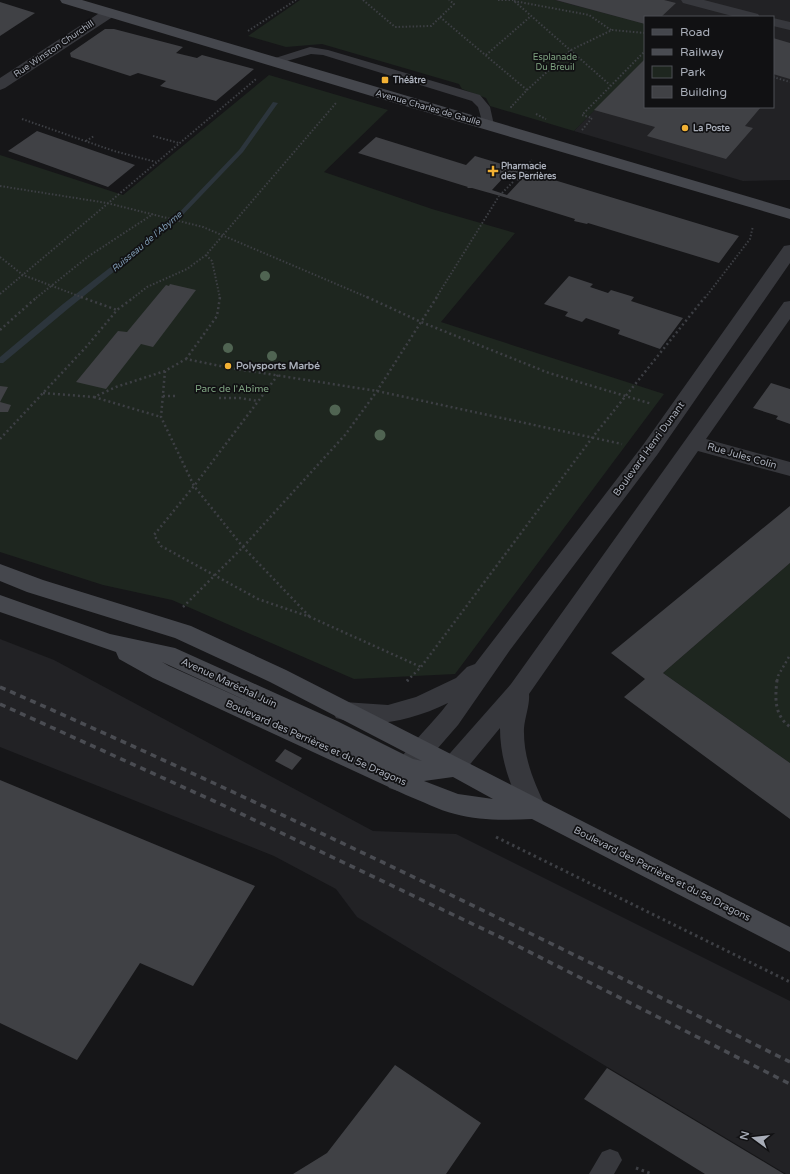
<svg xmlns="http://www.w3.org/2000/svg" width="790" height="1174" font-family="'Varela Round',sans-serif">
<style>
.built{fill:#222225}
.green{fill:#1e261f}
.lines{fill:none;stroke-linecap:round;stroke-linejoin:round}
.stream{fill:#2c353c;fill-rule:evenodd}
.building{fill:#404145;fill-rule:evenodd}
.path-far2{stroke:#3d3f44;stroke-width:2;stroke-dasharray:1.5 2;stroke-linecap:butt}
.path-far1{stroke:#3d3f44;stroke-width:2.5;stroke-dasharray:2 3;stroke-linecap:butt}
.path{stroke:#3d3f44;stroke-width:3;stroke-dasharray:2.5 3.5;stroke-linecap:butt}
.lane{fill:#37383d;fill-rule:evenodd}
.street{fill:#37383d;fill-rule:evenodd}
.secondary{fill:#45474d;fill-rule:evenodd}
.rail{stroke:#4a4c52;stroke-width:3.5;stroke-dasharray:6 5;stroke-linecap:butt}
.tree{fill:#506452}
.poi-dot{fill:#f2b134;stroke:#111113;stroke-width:1.5}
.labels{text-anchor:middle;dominant-baseline:central;stroke-width:3.5;stroke-linejoin:round;paint-order:stroke}
.far-street-label{font-size:9px;fill:#a8adb8;stroke:#111113}
.far-park-label{font-size:9px;fill:#7fa381;stroke:#111113}
.far-poi-label{font-size:9px;font-weight:bold;fill:#a8adb8;stroke:#111113;text-anchor:start}
.far-water-label{font-size:9px;font-style:italic;fill:#7f9bb3;stroke:#111113}
.poi-label{font-size:10px;font-weight:bold;fill:#a8adb8;stroke:#111113;text-anchor:start}
.park-label{font-size:10px;fill:#7fa381;stroke:#111113}
.street-label{font-size:10px;fill:#a8adb8;stroke:#111113}
</style>
<rect width="100%" height="100%" fill="#161618"/>
<g class="built">
<polygon points="546,0 790,0 790,180 743,181 574,131 645,57 645,107 773,107 773,17 645,17 645,27"/>
<polygon points="0,639 54,660 373,831 456,834 790,1001 790,1174 786,1174 357,917 336,889 274,856 0,747"/>
</g>
<g class="green">
<polygon points="300,0 554,0 645,24 645,59 574,131 490,106 486,98 462,89 459,84 322,44 286,47 248,36"/>
<polygon points="269,75 388,110 324,172 432,209 515,233 441,322 664,394 455,674 354,679 172,600 103,585 0,552 0,155 123,195"/>
<polygon points="790,563 790,763 663,673"/>
</g>
<g class="lines">
<polygon class="stream" points="273,102 278,103 243,152 178,220 69,308 3,363 0,363 0,357 63,304 174,218 239,150"/>
</g>
<g class="building">
<polygon points="556,0 664,0 676,3 661,17 645,17 645,24"/>
<polygon points="0,2 35,13 0,36"/>
<polygon points="105,29 114,29 183,47 176,53 197,58 202,55 254,69 216,101 160,86 166,81 138,73 130,76 71,57 70,53"/>
<polygon points="773,38 790,43 790,79 773,74"/>
<polygon points="645,59 645,107 761,107 745,126 753,128 726,159 647,136 655,127 594,110"/>
<polygon points="37,131 135,165 108,187 8,151"/>
<path d="M376,137L466,165L475,156L739,236L719,263L588,223L587,224L574,221L575,219L504,197L472,188H467L468,187L358,153ZM504,177L520,181L507,195L492,190Z"/>
<polygon points="569,276 593,284 590,287 608,293 611,290 634,297 631,301 683,318 660,349 618,334 620,330 586,318 582,322 565,316 568,312 544,304"/>
<polygon points="170,284 196,290 153,347 141,344 106,389 76,382 118,331 127,332 166,285 169,286"/>
<polygon points="771,383 790,389 790,424 776,419 778,416 753,408"/>
<polygon points="0,386 8,387 0,402 11,405 8,412 0,412"/>
<polygon points="790,506 790,563 663,673 790,763 790,819 624,697 645,679 611,653"/>
<polygon points="285,749 302,758 292,770 275,761"/>
<polygon points="0,780 255,886 193,986 140,963 77,1060 0,1023"/>
<polygon points="395,1065 481,1123 446,1174 293,1174 327,1153"/>
<polygon points="607,1068 784,1174 705,1174 584,1099"/>
</g>
<g class="lines">
<g class="path-far2">
<polyline points="363,0 395,27 431,26 454,4 449,0"/>
<polyline points="498,0 513,0 610,85"/>
<polyline points="514,1 589,15 611,30"/>
<polyline points="440,17 527,90 511,107 514,108"/>
<polyline points="248,31 296,0"/>
<polyline points="486,55 531,16"/>
<polyline points="773,77 790,82"/>
<polyline points="527,90 571,50 612,30 645,33"/>
<polyline points="536,114 546,119"/>
<polyline points="22,119 114,151 156,162"/>
<polyline points="582,130 592,118 582,115 645,51"/>
<polyline points="153,136 179,143"/>
<polyline points="86,141 94,136"/>
<polyline points="523,171 532,160"/>
<polyline points="0,186 107,203 203,227 369,298"/>
<polyline points="502,193 515,180"/>
<polyline points="206,255 212,261 220,298"/>
<polyline points="0,257 23,275 84,298"/>
<polyline points="0,294 256,79"/>
<polyline points="36,298 89,256 153,214"/>
<polyline points="133,298 147,287 187,269 206,255 336,103"/>
<polyline points="436,298 499,196"/>
<polyline points="705,298 750,239 753,226"/>
</g>
<g class="path-far1">
<polyline points="81,297 117,310"/>
<polyline points="367,297 421,322 549,373 652,404"/>
<polyline points="0,330 37,297"/>
<polyline points="186,359 217,316 220,297"/>
<polyline points="165,371 161,417 194,486 243,547 310,617"/>
<polyline points="278,375 194,486 154,535 161,546 258,599 310,617 421,667"/>
<polyline points="43,393 94,397 116,387 165,371 186,359 230,368 377,391 622,444"/>
<polyline points="163,396 175,396"/>
<polyline points="94,397 161,417"/>
<polyline points="219,398 240,398 258,401"/>
<polyline points="0,439 87,346 117,310 134,297"/>
<polyline points="183,607 243,547 345,435 377,391 437,297"/>
<polyline points="407,681 421,667 592,438 705,297"/>
<polyline points="777,681 778,676 790,655"/>
</g>
<g class="path">
<path d="M777,680C775,698 774,715 790,727"/>
<polyline points="407,681 408,680"/>
<polyline points="496,837 790,982"/>
<polyline points="636,1168 652,1174"/>
</g>
<g class="lane">
<polygon points="310,47 328,50 480,95 490,107 494,125 492,128 484,128 478,107 472,101 323,55 311,54 273,65 267,62 269,60"/>
<polygon points="610,1149 618,1152 622,1160 614,1174 589,1174 602,1152"/>
</g>
<g class="street">
<polygon points="681,0 704,0 758,14 760,17 736,17 683,3"/>
<polygon points="109,9 114,10 116,13 114,16 5,88 0,90 0,78 104,10"/>
<polygon points="773,18 790,22 790,30 773,26"/>
<path d="M790,245V263L657,455L510,650L458,725L431,756L407,788L398,791L389,788L386,781C401,751 428,730 448,703C413,720 373,730 336,718L332,711L336,704L344,702L388,705L416,697L456,678L467,667L475,664L643,445L784,246Z"/>
<path d="M790,301V319L706,439L790,462V476L698,451L529,694C530,704 525,717 524,728C523,757 534,783 547,809L543,816L534,819L525,816C511,788 500,760 500,728L462,774L453,777L444,774L441,767L444,760L511,684L784,302Z"/>
</g>
<g class="secondary">
<polygon points="60,0 82,0 790,209 790,219 368,95 62,3"/>
<path d="M0,564L43,580L191,626L286,670L790,927V952L532,819C506,820 480,821 455,814C438,810 422,801 406,795L153,678L119,659L116,652L0,612V595L110,634L175,648L337,721L413,759L422,761L270,682L175,638L27,592L0,581ZM162,662L256,705L169,666ZM453,777L493,799L458,794L424,781Z"/>
</g>
<g class="rail">
<path d="M0,687C267,804 529,931 790,1062"/>
<polyline points="0,704 227,807 502,938 790,1084"/>
</g>
</g>
<g class="tree">
<circle cx="265" cy="276" r="5"/>
<circle cx="228" cy="348" r="5"/>
<circle cx="272" cy="356" r="5"/>
<circle cx="335" cy="410" r="5.5"/>
<circle cx="380" cy="435" r="5.5"/>
</g>
<g class="poi-dot">
<rect x="381" y="76" width="8" height="8" rx="2"/>
<circle cx="685" cy="128" r="4"/>
<path d="M491 165h4v4h4v4h-4v4h-4v-4h-4v-4h4z"/>
<circle cx="228" cy="366" r="4"/>
</g>
<g class="labels">
<g class="far-street-label">
<text transform="translate(54 49) rotate(-34)">Rue Winston Churchill</text>
<text transform="translate(428 108) rotate(16)">Avenue Charles de Gaulle</text>
</g>
<g class="far-park-label">
<text x="555" y="57">Esplanade<tspan x="555" dy="10">Du Breuil</tspan></text>
</g>
<g class="far-poi-label">
<text x="393" y="80">Théâtre</text>
<text x="693" y="128">La Poste</text>
<text x="501" y="166">Pharmacie<tspan x="501" dy="10">des Perrières</tspan></text>
</g>
<g class="far-water-label">
<text transform="translate(147 242) rotate(-40)">Ruisseau de l'Abyme</text>
</g>
<g class="poi-label">
<text x="236" y="366">Polysports Marbé</text>
</g>
<g class="park-label">
<text x="232" y="389">Parc de l'Abîme</text>
</g>
<g class="street-label">
<text transform="translate(649 449) rotate(-54)">Boulevard Henri Dunant</text>
<text transform="translate(742 456) rotate(16)">Rue Jules Colin</text>
<text transform="translate(229 683) rotate(25)">Avenue Maréchal Juin</text>
<text transform="translate(316 743) rotate(24)">Boulevard des Perrières et du 5e Dragons</text>
<text transform="translate(662 874) rotate(27)">Boulevard des Perrières et du 5e Dragons</text>
</g>
</g>
<rect x="644" y="16" width="130" height="92" fill="#111113" stroke="#4d4f55"/>
<rect x="652" y="29" width="20" height="6" fill="#45474d" stroke="#4d4f55"/>
<text x="680" y="36" font-size="12" fill="#a8adb8">Road</text>
<rect x="652" y="49" width="20" height="6" fill="#4a4c52" stroke="#4d4f55"/>
<text x="680" y="56" font-size="12" fill="#a8adb8">Railway</text>
<rect x="652" y="66" width="20" height="12" fill="#1e261f" stroke="#4d4f55"/>
<text x="680" y="76" font-size="12" fill="#a8adb8">Park</text>
<rect x="652" y="86" width="20" height="12" fill="#404145" stroke="#4d4f55"/>
<text x="680" y="96" font-size="12" fill="#a8adb8">Building</text>
<g transform="translate(754 1138) rotate(285)" stroke="#111113" stroke-width="3" paint-order="stroke">
<path d="M0-3L7 15L0 10L-7 15Z" fill="#a8adb8"/>
<text y="-6" font-size="11" font-weight="bold" text-anchor="middle" fill="#a8adb8">N</text>
</g>
</svg>
